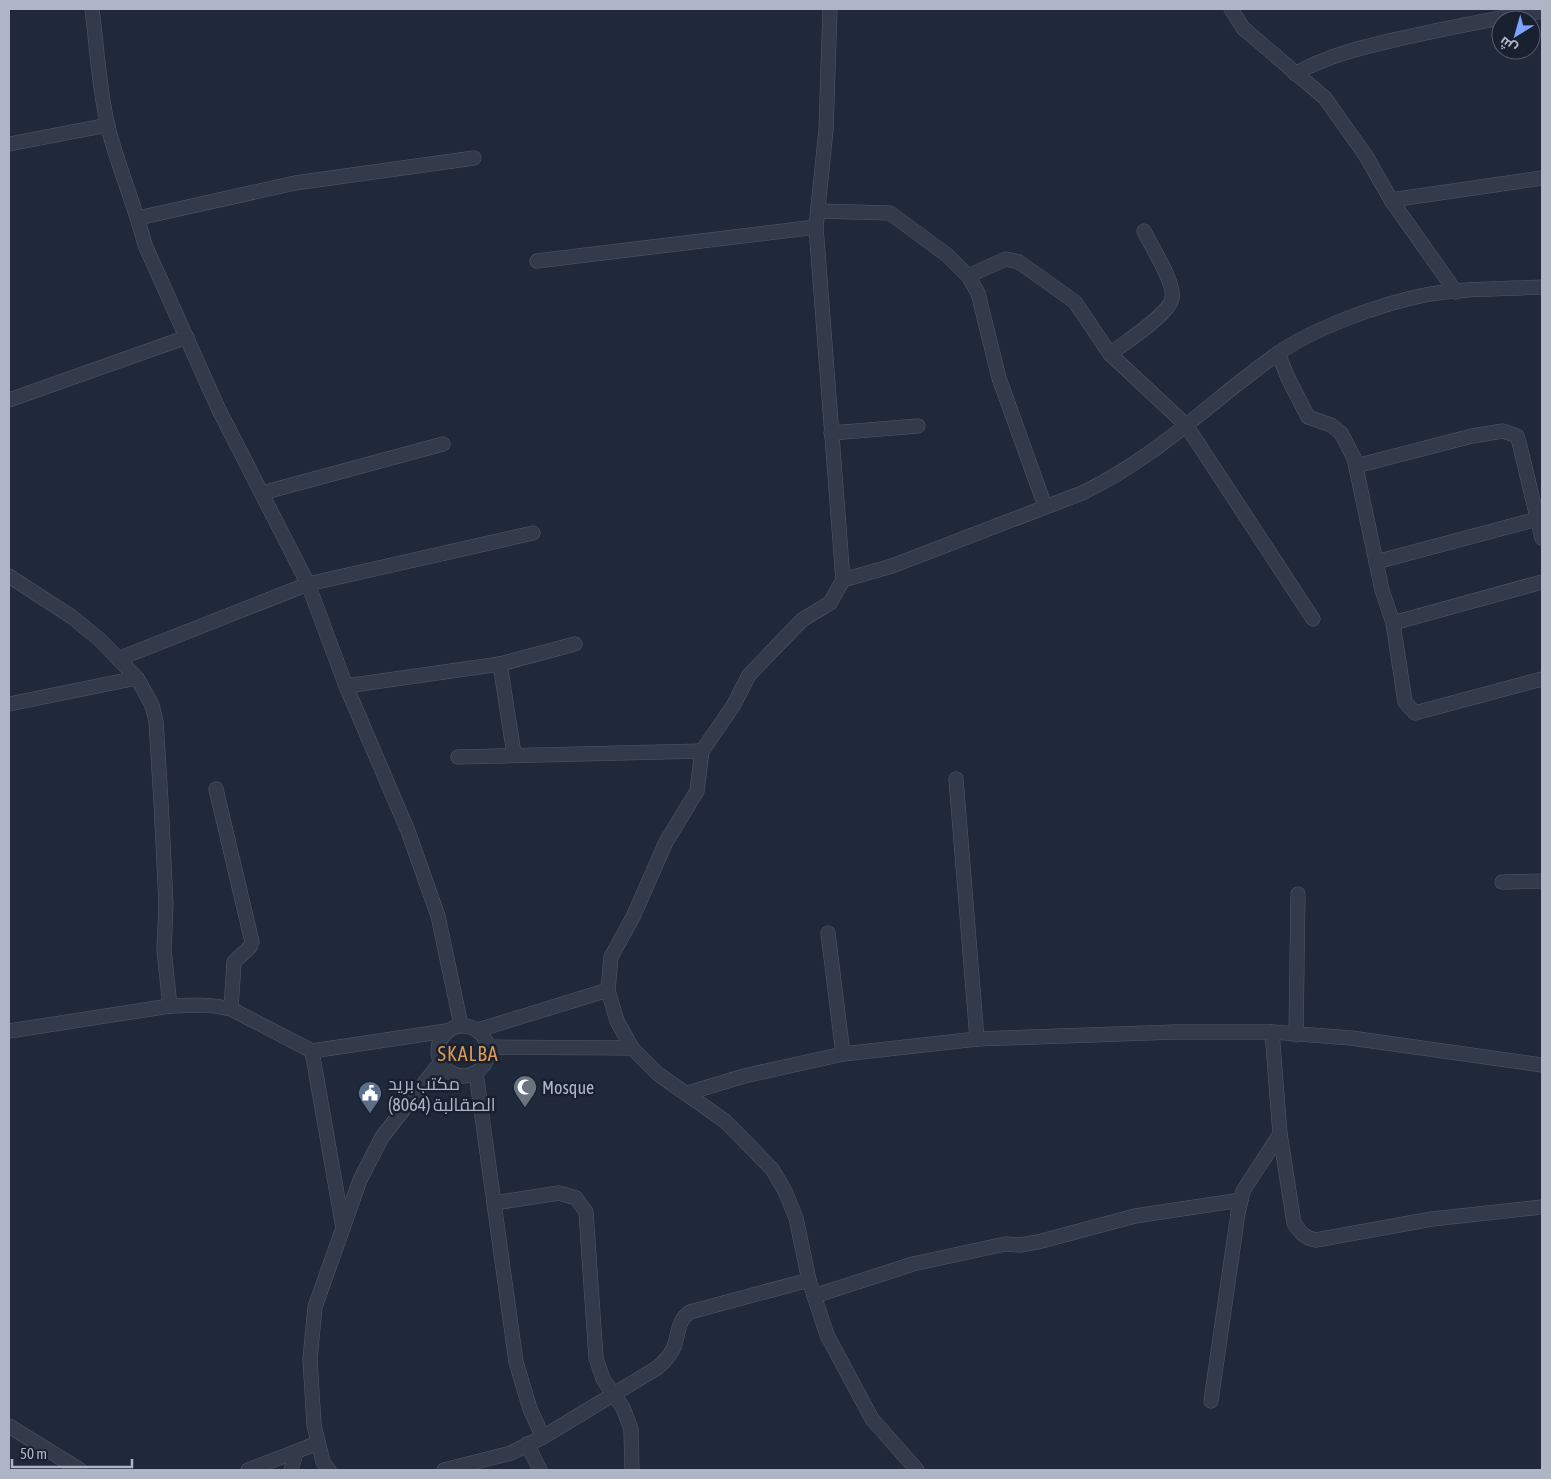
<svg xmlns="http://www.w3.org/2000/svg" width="1551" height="1479" font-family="'Asap Condensed',Cairo,sans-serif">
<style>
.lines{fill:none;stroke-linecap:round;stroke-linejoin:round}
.street-casing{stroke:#515868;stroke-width:15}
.street{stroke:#333b4a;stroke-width:14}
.labels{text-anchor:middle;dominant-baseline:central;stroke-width:5;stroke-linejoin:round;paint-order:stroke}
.poi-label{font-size:18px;fill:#aeb5c7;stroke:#19202f;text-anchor:start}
.quarter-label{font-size:20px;letter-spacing:1px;fill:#da9956;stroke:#19202f}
</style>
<rect width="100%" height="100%" fill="#20293a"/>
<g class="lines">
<g class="street-casing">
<g id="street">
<path d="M92,9C97,48 99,89 108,127C118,167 135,205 145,245L219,410L308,584L346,686L408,831L438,916L461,1025"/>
<polyline points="830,9 826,130 816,227 843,580"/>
<polyline points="1231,9 1243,28 1325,98 1366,156 1391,200 1456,292"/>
<path d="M1295,74C1329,54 1368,46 1407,37C1452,27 1497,18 1542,11"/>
<polyline points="9,144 108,125"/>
<polyline points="1391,200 1542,178"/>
<polyline points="818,211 890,213 947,255 968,276 978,293 999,378 1045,506"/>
<polyline points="138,218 295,183 474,158"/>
<polyline points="537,261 816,227"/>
<polyline points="968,276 1006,259 1019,262 1075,302 1110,354 1186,425 1313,619"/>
<polyline points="1278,353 1288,378 1308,417 1331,425 1341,433 1354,458 1382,590 1393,623 1405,702 1415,713 1542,679"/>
<path d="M1110,354C1124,343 1170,314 1172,298C1175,282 1151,246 1144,231"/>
<polyline points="9,400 187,337"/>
<polyline points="831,433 918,426"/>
<polyline points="1356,466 1472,436 1503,431 1517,436 1519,442 1542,538"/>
<polyline points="262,493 443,444"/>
<polyline points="1376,562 1537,519"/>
<polyline points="9,576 72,617 99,639 137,678 152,705 156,721 161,802 166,904 164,950 170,1006"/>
<polyline points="1393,623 1542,582"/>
<polyline points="118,659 308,584 533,533"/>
<polyline points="500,664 514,754"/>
<polyline points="346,686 500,664 575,644"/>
<polyline points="9,704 137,678"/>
<polyline points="458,757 702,751"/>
<polyline points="956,779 977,1039"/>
<polyline points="216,789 252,942 250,947 234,962 231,1009"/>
<polyline points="1502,882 1542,881"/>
<polyline points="828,933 843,1054"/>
<circle cx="463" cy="1051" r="25"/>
<polyline points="478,1030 608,990"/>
<path d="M9,1031L170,1006C191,1005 211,1004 231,1009L312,1051L446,1031"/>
<path d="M1272,1032L1280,1134L1294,1223C1300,1232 1304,1238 1316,1240L1432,1219L1542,1207"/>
<polyline points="1296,1035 1298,894"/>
<polyline points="488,1047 632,1048"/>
<polyline points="312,1051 343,1228"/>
<polyline points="476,1073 516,1362 530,1409 543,1437"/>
<polyline points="688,1093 744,1076 843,1054 977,1039 1175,1032 1272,1032 1351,1038 1542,1065"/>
<polyline points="494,1203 559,1193 576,1198 586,1212 596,1358 603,1379 623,1408 631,1429 632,1470"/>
<polyline points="814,1296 913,1264 1005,1244 1020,1245 1038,1242 1135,1216 1241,1200"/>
<polyline points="1211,1401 1238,1213 1243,1191 1280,1134"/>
<polyline points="9,1426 80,1470"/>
<polyline points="527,1444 540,1470"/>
<polyline points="248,1470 318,1443"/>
<polyline points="291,1470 296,1453"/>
<polyline points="329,1470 323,1462 314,1425 310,1359 315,1307 360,1180 382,1137 440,1063"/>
<path d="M444,1470L511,1453L543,1437L657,1368C664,1362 670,1356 674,1347C679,1333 677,1321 690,1312L809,1280"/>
<path d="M917,1470L872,1419L827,1335L809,1280L796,1218L785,1191L772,1169L725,1121L658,1074L632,1048L617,1021L608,990L611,957L633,917L666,842L697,791L702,751L733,706L749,675L802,620L830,603L843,580L892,566L1082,493C1155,459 1212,400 1277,354C1314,328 1380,304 1425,295C1463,288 1503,289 1542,287"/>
</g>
</g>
<use href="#street" class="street"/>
</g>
<defs>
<g id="mosque-pin" transform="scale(1.25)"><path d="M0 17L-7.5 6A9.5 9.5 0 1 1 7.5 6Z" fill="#6b7280" stroke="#19202f"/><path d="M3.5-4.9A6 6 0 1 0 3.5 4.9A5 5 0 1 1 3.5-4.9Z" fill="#fff"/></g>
<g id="civic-pin" transform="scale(1.25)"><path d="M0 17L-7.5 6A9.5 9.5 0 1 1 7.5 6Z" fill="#5c6f8a" stroke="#19202f"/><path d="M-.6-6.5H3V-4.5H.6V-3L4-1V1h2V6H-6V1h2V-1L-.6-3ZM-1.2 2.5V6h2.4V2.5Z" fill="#fff"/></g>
</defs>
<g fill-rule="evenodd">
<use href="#mosque-pin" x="525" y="1087"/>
<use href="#civic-pin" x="370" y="1093"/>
</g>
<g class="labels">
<g class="poi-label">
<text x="388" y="1083">مكتب بريد<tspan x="388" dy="21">الصقالبة (8064)</tspan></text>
<text x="542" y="1087">Mosque</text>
</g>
<g class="quarter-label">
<text x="468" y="1053">SKALBA</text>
</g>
</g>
<rect width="1551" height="1479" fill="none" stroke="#aeb5c7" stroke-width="20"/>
<g transform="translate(1516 35) rotate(217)"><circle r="24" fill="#19202f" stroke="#555c6c"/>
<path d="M0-4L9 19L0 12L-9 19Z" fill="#7ca4fe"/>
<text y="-8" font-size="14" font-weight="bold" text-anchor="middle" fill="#aeb5c7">ش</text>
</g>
<path d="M12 1459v8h120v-8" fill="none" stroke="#aeb5c7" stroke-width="2.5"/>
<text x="20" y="1459" font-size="15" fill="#aeb5c7" stroke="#19202f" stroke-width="4" paint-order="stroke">50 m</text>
</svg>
